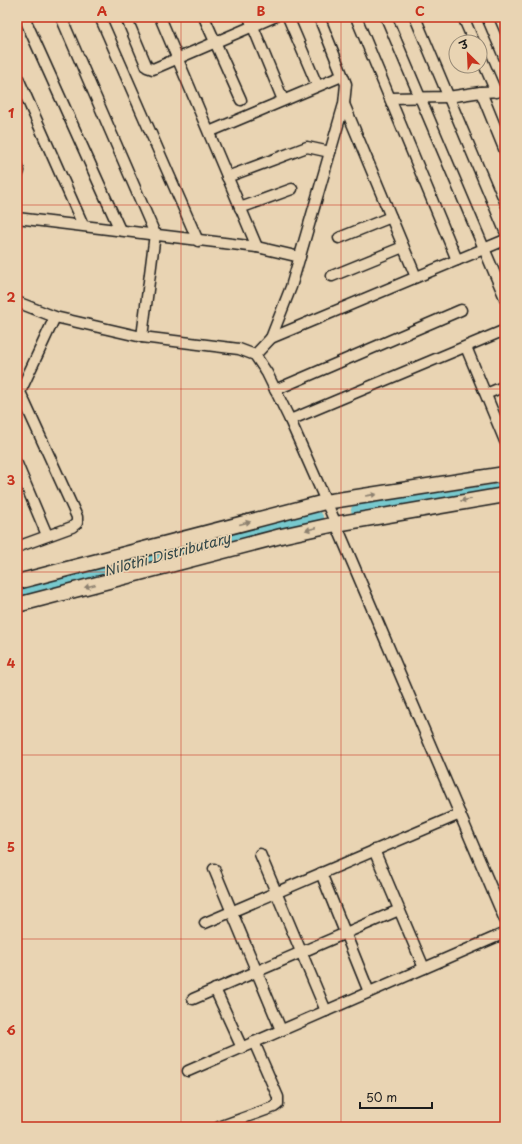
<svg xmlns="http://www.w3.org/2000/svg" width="522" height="1144" font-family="'Playpen Sans','Playpen Sans Deva',sans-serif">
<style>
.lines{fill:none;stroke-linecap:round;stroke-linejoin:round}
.canal{stroke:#78c9ce;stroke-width:10}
.street-casing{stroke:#1c1c1c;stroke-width:13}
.secondary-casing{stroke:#1c1c1c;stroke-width:17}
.street{stroke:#e9d4b3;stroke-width:10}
.secondary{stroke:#e9d4b3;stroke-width:14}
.oneway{fill:#8d816f}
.grid{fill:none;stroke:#c8321e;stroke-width:1;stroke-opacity:0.55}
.labels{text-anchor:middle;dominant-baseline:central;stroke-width:3.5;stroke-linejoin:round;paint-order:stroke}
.water-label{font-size:14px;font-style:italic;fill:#334748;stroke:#e9d4b3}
.neatline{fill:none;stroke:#c8321e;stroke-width:1.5}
.grid-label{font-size:13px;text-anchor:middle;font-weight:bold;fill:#c8321e}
</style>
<rect width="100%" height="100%" fill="#e9d4b3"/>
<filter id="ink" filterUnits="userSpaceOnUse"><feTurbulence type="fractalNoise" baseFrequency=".025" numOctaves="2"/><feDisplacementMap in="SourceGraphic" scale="8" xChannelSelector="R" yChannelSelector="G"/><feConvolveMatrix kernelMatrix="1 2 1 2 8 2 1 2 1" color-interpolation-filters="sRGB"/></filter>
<g filter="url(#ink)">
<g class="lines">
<g class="canal">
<polyline points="356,510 505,488"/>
<polyline points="17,595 266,528 318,517"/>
</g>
<g class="street-casing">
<g id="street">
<polyline points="24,17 120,230"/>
<polyline points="61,17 155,234 142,337"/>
<polyline points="100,17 198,241"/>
<polyline points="126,17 147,67 153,69 274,17"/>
<polyline points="160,17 257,247"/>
<polyline points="204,17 241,100"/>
<polyline points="249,17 283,100"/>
<polyline points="288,17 317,85"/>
<polyline points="356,17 457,260"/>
<polyline points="386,17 505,298"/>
<polyline points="415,17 505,231"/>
<polyline points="463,17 474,42"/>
<polyline points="487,17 505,59"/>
<polyline points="480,55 496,92"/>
<polyline points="17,76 83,225"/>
<polyline points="481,92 505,151"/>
<polyline points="390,98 448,97 481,92 505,91"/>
<polyline points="344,104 416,277"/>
<polyline points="209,132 342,76"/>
<polyline points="17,165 19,171 17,176"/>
<polyline points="227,177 307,147 330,152"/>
<polyline points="240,208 292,189"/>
<polyline points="17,218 257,247 300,257"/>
<polyline points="339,238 391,217"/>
<polyline points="332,276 403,247"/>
<polyline points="17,302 55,317 142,337 239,349 255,355 267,373 290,420 336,524 505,920"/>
<polyline points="271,338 291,287 344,104 346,84 319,17"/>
<polyline points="466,347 505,441"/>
<polyline points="255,355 271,338 505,240"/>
<polyline points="275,390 461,310"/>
<polyline points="486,394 505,386"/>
<polyline points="290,420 505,330"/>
<polyline points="17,464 47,535"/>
<polyline points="17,547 72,527 77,523 77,517 20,392 55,317"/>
<polyline points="374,850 424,968"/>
<polyline points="260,854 326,1011"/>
<polyline points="214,869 281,1030"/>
<polyline points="321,873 369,992"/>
<polyline points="205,923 460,814"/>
<polyline points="215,989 242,1048"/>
<polyline points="193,999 399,910"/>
<polyline points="188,1071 505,933"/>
<polyline points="219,1127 274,1107 278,1104 278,1097 254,1042"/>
</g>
</g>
<g class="secondary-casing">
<g id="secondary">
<polyline points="17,582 325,502 505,474"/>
<polyline points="17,605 281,536 336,524 505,495"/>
</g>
</g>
<use href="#street" class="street"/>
<use href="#secondary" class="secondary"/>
</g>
<defs><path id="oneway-solid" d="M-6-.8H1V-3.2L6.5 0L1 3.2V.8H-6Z"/></defs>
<g class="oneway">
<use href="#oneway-solid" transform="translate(371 495) rotate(-9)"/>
<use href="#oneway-solid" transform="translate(466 500) rotate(171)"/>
<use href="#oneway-solid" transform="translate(245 523) rotate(-14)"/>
<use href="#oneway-solid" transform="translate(311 529) rotate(167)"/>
<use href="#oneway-solid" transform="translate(90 586) rotate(166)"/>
</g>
</g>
<path class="grid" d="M181,17V1127M341,17V1127M17,205H505M17,389H505M17,572H505M17,755H505M17,939H505"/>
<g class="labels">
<g class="water-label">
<text transform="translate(167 554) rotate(-15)">Nilothi Distributary</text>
</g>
</g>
<rect width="522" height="1144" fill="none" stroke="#e9d4b3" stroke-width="44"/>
<g transform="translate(468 54) rotate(336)"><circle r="19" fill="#e9d4b3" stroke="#978a77"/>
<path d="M0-3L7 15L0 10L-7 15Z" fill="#c8321e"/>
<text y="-6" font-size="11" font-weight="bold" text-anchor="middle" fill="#1c1c1c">उ</text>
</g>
<path d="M360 1102v6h72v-6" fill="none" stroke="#1c1c1c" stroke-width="2"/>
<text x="366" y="1102" font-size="12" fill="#1c1c1c" stroke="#e9d4b3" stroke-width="3" paint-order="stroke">50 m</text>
<rect x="22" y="22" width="478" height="1100" class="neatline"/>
<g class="grid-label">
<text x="102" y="16">A</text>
<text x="261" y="16">B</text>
<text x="420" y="16">C</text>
<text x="11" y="118">1</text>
<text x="11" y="302">2</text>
<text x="11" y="485">3</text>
<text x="11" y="668">4</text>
<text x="11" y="852">5</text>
<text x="11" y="1035">6</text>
</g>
</svg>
